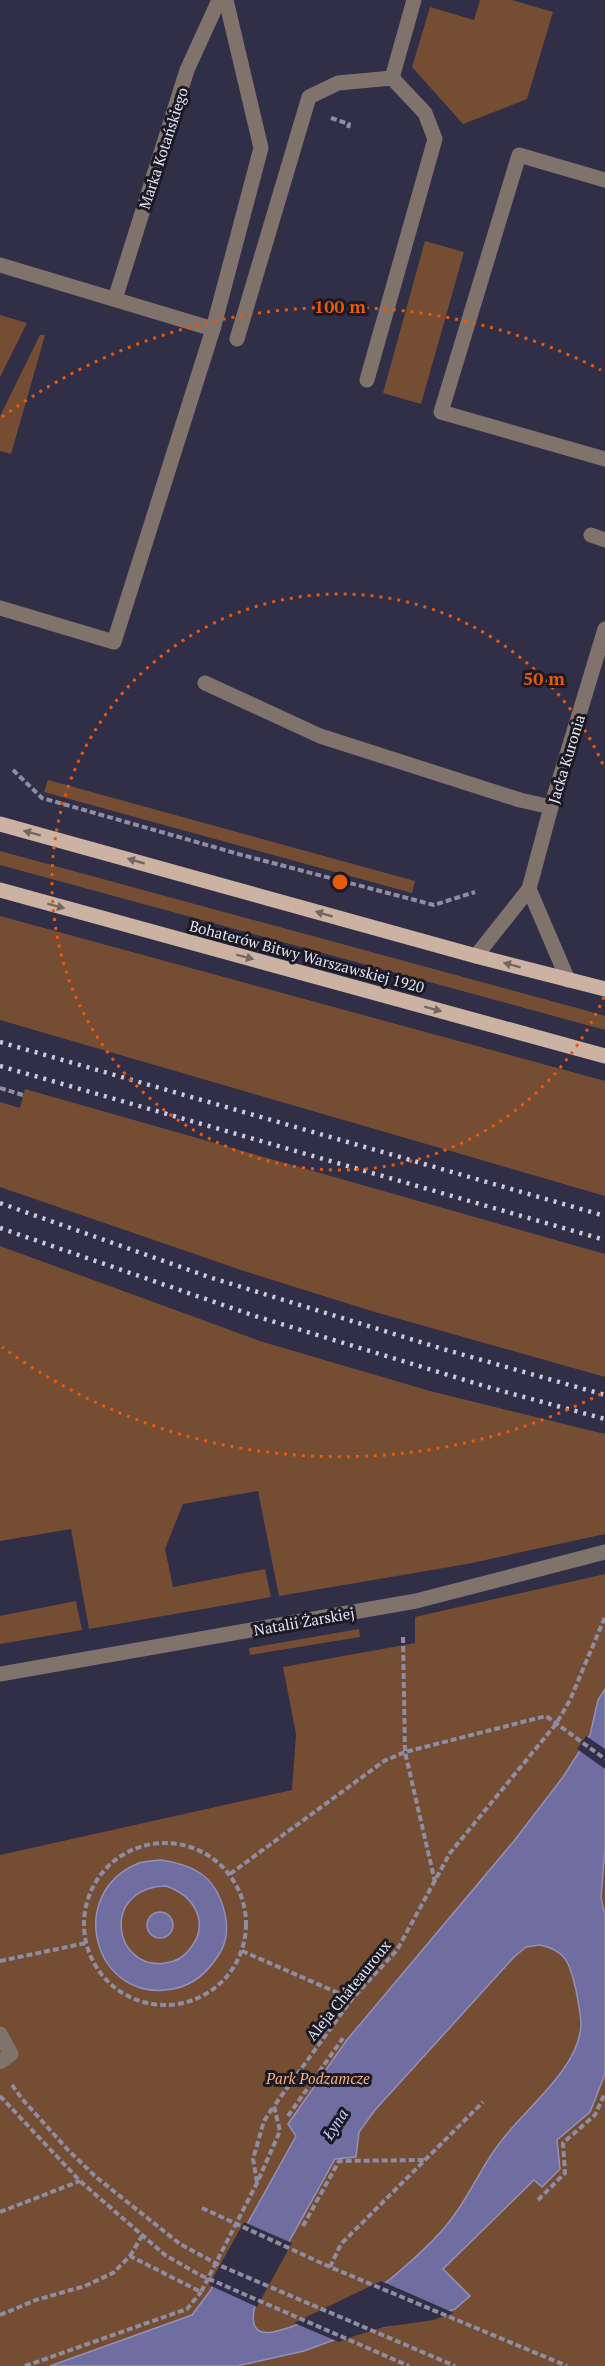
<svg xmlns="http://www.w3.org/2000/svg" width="605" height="2366" font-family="'PT Serif',serif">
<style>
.green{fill:#744d33}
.water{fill:#706da1;stroke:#9391ba;stroke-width:1.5;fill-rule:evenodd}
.pier{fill:#312f48}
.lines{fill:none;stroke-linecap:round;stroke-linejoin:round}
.path{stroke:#8e8da2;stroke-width:4;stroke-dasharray:6 3;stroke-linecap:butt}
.minor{stroke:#80736b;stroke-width:15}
.major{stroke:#ccb2a2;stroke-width:15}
.rail{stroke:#cccbdd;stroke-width:4.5;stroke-dasharray:3 6;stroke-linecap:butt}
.oneway{fill:#736663}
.ring{fill:none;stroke:#e8590c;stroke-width:3;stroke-dasharray:3 6}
.labels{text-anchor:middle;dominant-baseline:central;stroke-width:6;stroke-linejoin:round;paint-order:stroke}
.street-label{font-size:15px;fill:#e4e4f4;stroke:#1a1924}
.park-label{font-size:15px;font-style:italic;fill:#faaf7c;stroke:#1a1924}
.water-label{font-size:16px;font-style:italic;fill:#c5c4f4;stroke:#1a1924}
.centre{fill:#e8590c;stroke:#1a1924;stroke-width:3}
.ring-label{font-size:18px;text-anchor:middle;font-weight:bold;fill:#e8590c;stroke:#1a1924;stroke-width:6;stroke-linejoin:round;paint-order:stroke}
</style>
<rect width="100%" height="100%" fill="#312f48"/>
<g class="green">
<polygon points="480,0 512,0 553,12 527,99 463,124 412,67 430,7 474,20"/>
<polygon points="425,241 464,252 421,404 383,393"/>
<polygon points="0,315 27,323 0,377"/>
<polygon points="40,335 45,335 11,454 0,451 0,416"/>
<polygon points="48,780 415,881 412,893 44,792"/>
<polygon points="0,851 588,1011 605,1016 605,1030 0,865"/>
<polygon points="0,916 605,1081 605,1196 0,1020"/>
<polygon points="25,1089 605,1254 605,1377 375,1312 244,1271 0,1187 0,1102 20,1108"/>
<polygon points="0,1246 263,1342 430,1391 605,1434 605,1534 467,1564 279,1596 258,1491 183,1504 165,1549 173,1587 265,1569 271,1597 89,1629 71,1529 0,1541"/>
<polygon points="605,1574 605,2366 0,2366 0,1855 292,1790 296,1734 283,1667 415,1643 415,1617"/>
<polygon points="76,1601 82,1630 0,1644 0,1616"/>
<polygon points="359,1629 360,1637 250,1655 249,1648"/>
</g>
<g class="water">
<path d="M605,1689V1847L601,1898L605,1915V2074L590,2112L557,2140L560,2169L542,2187L534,2180L443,2269L470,2296L455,2309L432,2317L353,2333L304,2351L237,2366H50L192,2315L210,2291L296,2136L288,2124L346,2041L514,1841L563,1777L590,1735L598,1700ZM540,1945C568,1951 570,1965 576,1990C578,2001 581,2014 581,2026C578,2069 527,2107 502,2140C480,2167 468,2201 445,2227C433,2242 404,2268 389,2280C380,2287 367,2291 356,2296C330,2309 302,2326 273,2332C245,2337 253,2308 260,2294L335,2159L356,2157L359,2132L375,2110L514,1957L526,1947Z"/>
<path d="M161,1860C175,1862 188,1865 200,1873C222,1888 234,1927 221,1951C210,1970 195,1985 173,1989C94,2004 64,1893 139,1863C145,1861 154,1861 161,1860ZM166,1886C195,1896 211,1924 189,1950C183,1958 174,1962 165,1963C114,1971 99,1888 166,1886Z"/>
<circle cx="160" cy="1925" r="13"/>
</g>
<g class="pier">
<polygon points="586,1736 605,1749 605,1769 577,1749"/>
<polygon points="244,2222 292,2243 257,2307 209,2285"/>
<polygon points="381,2281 454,2313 433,2320 385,2327 354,2336 339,2342 294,2323"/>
</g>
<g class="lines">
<g class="path">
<polyline points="331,118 349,124 348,128"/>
<polyline points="13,770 42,798 242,855 434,905 475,892"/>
<polyline points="0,1088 23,1095"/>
<polyline points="403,1637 405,1752 435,1882"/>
<circle cx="165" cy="1924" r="81"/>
<polyline points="230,1874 384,1761 405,1752 546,1716 605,1759"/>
<polyline points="242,1951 352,1999"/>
<polyline points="0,1961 86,1943"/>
<polyline points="12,2085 23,2100 68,2150 96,2177 180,2244 221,2266 455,2366"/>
<polyline points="0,2096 80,2181 165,2255 200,2275 409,2366"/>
<polyline points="288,2116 343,2038"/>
<polyline points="257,2182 253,2159 264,2121 274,2106"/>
<polyline points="538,2200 565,2173 563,2143 595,2115 605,2093"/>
<polyline points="202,2208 330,2267 567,2366"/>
<polyline points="0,2212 80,2181"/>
<polyline points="303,2226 339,2161 424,2160"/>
<polyline points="130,2256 142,2236"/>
<polyline points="330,2267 341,2244 483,2102"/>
<polyline points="0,2315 36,2300 85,2286 113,2273 130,2256 201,2292 257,2183 280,2131 274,2106 352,1999 397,1950 450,1853 556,1724 570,1700 605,1617"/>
<polyline points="25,2366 187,2309 201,2292"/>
</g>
<g class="minor">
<polyline points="392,78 414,0"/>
<polyline points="605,180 519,155 441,412 605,459"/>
<polyline points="0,265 213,329 114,642 0,608"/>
<polyline points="115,299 187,70 219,0"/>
<polyline points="213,329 261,148 226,0"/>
<polyline points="237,339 309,97 338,83 392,78 425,113 435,139 367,380"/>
<polyline points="591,535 605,540"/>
<polyline points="205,683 320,736 520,800 551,807"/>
<polyline points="529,889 568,980"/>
<polyline points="476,956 529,889 551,807 605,629"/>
<polyline points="0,1674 416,1601 605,1552"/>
<polyline points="0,2034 11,2054 0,2062"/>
</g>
<g class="major">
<polyline points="0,824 476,956 605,989"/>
<polyline points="0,890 605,1056"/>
</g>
<g class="rail">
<polyline points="0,1042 605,1216"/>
<polyline points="0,1066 605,1240"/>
<polyline points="0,1203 212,1278 443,1349 605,1395"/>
<polyline points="0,1228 255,1316 491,1388 605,1419"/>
</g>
</g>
<defs><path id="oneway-solid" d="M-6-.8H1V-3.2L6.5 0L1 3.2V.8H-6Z" transform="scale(1.5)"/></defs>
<g class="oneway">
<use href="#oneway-solid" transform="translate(32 833) rotate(-165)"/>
<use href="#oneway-solid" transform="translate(136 861) rotate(-164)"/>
<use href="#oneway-solid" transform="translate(56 906) rotate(15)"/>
<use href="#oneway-solid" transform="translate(324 914) rotate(-164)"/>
<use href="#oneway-solid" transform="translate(245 957) rotate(15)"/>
<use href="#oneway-solid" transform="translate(512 965) rotate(-165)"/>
<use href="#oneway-solid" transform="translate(433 1009) rotate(15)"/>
</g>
<g class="ring">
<path d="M604 997A288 288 0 1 1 604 767"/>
<path d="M601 1394A575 575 0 0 1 2 1347M2 417A575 575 0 0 1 601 370"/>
</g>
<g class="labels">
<g class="street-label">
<text transform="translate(163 148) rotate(-72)">Marka Kotańskiego</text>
<text transform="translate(566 759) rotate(-73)">Jacka Kuronia</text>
<text transform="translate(307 956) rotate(15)">Bohaterów Bitwy Warszawskiej 1920</text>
<text transform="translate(304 1621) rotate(-10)">Natalii Żarskiej</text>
<text transform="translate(348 1990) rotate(-51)">Aleja Châteauroux</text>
</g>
<g class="park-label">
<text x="318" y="2078">Park Podzamcze</text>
</g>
<g class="water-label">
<text transform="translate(335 2124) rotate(-57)">Łyna</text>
</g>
</g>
<circle cx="340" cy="882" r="9" class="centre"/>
<g class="ring-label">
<text x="340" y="313">100 m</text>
<text x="544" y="685">50 m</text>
</g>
</svg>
